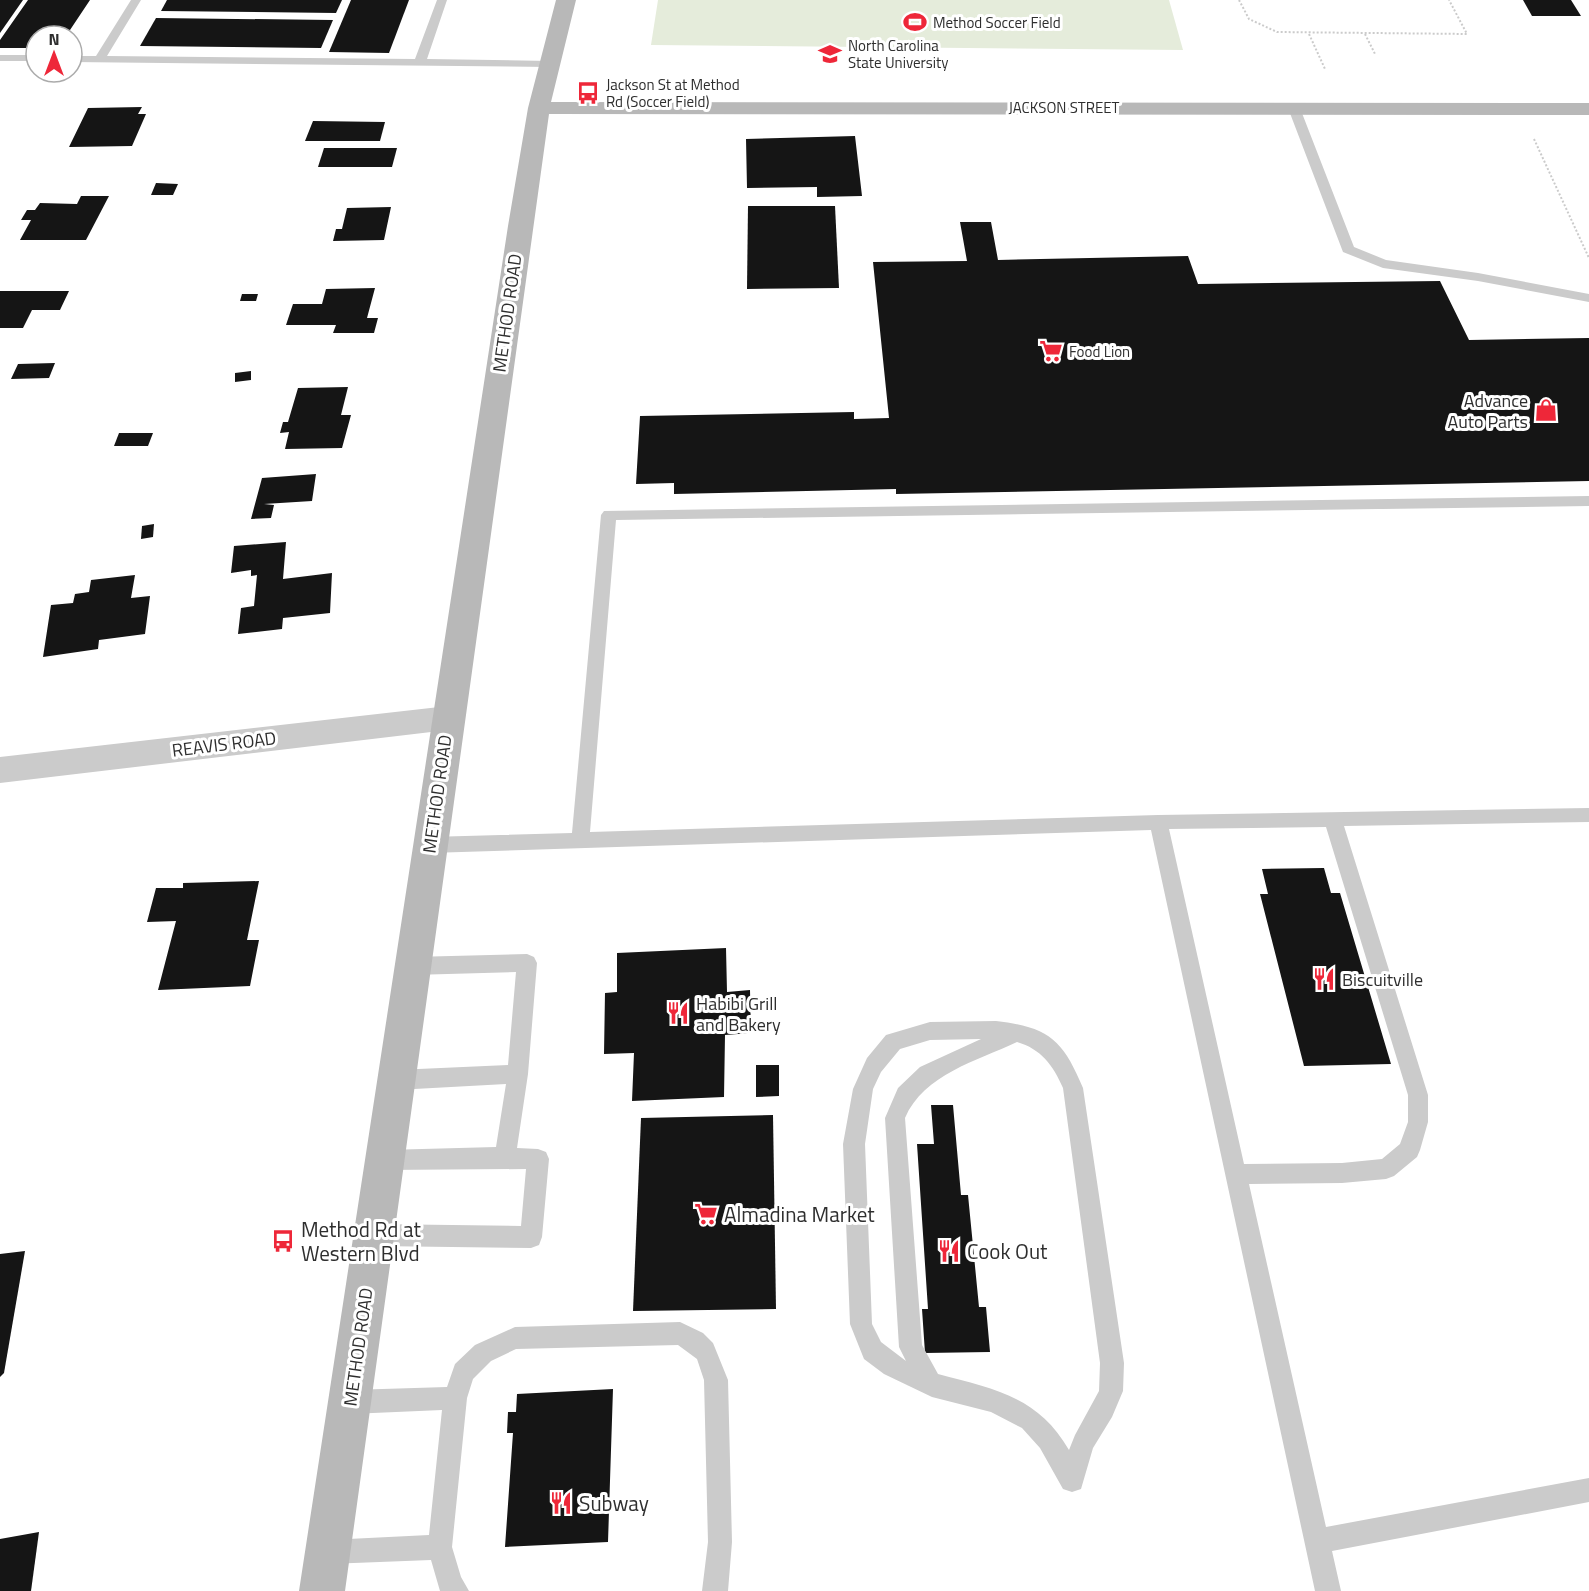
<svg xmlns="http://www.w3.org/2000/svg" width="1589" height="1591" font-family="'Titillium Web',sans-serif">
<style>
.green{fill:#e5ecdb}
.building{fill:#151515}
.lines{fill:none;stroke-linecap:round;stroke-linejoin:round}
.path{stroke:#cbcbcb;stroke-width:2;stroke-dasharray:2 2;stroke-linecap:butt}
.lane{fill:#cbcbcb;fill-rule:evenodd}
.street{fill:#cbcbcb;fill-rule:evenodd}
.secondary{fill:#b8b8b8;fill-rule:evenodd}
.labels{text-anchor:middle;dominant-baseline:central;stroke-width:6;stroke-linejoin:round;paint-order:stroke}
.far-poi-label{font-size:15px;fill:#2e2e2e;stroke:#fff;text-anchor:start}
.far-street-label{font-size:15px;fill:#2e2e2e;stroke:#fff}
.street-label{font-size:18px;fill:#2e2e2e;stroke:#fff}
.poi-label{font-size:18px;fill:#2e2e2e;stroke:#fff;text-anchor:start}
.near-poi-label{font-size:21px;fill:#2e2e2e;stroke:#fff;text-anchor:start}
</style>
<rect width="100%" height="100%" fill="#fff"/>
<polygon class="green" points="658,0 1169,0 1183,50 651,45"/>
<g class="building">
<polygon points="0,0 23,0 0,33"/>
<polygon points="28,0 90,0 66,36 36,36 36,48 0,48 0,40"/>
<polygon points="167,0 342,0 336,13 161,11"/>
<polygon points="351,0 409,0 389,53 329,52"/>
<polygon points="1523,0 1571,0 1581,16 1532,16"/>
<polygon points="156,18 333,20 321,48 140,46"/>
<polygon points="142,107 138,114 146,114 132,146 69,147 88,108"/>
<polygon points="313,121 385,122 380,141 305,141"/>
<polygon points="855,136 862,196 817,197 817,187 747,188 746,139"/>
<polygon points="324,148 397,148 392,167 318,167"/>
<polygon points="156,183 178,184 173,195 151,195"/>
<polygon points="81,196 109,196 86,240 20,240 31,220 21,220 27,210 35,210 40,203 77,204"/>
<polygon points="748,206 835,206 839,288 747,289"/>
<polygon points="391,207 384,240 333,241 336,229 342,229 347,208"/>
<polygon points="960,222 991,222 998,260 1188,256 1198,284 1440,281 1469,340 1589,338 1589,481 896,494 896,489 674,494 674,483 636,484 640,416 854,412 854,419 889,418 873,262 967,261"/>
<polygon points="375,288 367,318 378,318 374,333 333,333 336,325 286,325 293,304 322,304 326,289"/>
<polygon points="0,291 69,291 60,310 32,310 23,328 0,328"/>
<polygon points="242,294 258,294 256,301 240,301"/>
<polygon points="55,363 49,378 11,379 18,364"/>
<polygon points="251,371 251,380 235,382 235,373"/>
<polygon points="348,387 341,415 351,415 342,448 285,449 289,432 280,433 283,422 288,422 298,388"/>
<polygon points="119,433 153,433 148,446 114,446"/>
<polygon points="316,474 312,501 264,504 274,505 271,518 251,519 262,478"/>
<polygon points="154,524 153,537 141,539 142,526"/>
<polygon points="286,542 283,579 332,573 330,613 283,618 282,629 238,634 241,608 254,606 257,575 251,576 251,570 231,573 234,546"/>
<polygon points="135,575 131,598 150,596 145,634 99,640 98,649 43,657 51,605 73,603 75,594 89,592 91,580"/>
<polygon points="1324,868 1331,893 1340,893 1391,1064 1304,1066 1260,894 1268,894 1262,869"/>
<polygon points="259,881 247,940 259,940 250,986 158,990 176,921 147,922 156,888 183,888 183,883"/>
<polygon points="726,948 727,992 750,990 751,1033 725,1035 724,1097 632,1101 634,1053 604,1054 605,993 617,992 617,953"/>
<polygon points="756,1065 779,1065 779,1096 756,1097"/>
<polygon points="931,1105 953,1105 961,1195 968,1195 979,1307 986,1307 990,1352 925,1353 922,1309 928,1309 917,1144 934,1144"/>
<polygon points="773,1115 776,1309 633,1311 641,1118"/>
<polygon points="25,1251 4,1373 0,1377 0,1254"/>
<polygon points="613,1389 608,1542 505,1547 513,1433 507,1433 508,1412 516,1412 517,1394"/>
<polygon points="39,1532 31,1591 0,1591 0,1539"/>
</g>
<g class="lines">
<g class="path">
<polyline points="1239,0 1249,19 1277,32 1467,34 1449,0"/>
<polyline points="1309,34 1325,69"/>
<polyline points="1365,34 1375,54"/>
<polyline points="1534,139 1589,258"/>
</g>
<g class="lane">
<polygon points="131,0 141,0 107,56 415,59 437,0 447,0 427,59 550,61 556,64 550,67 72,62 72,56 96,56"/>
<rect x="0" y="55" width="36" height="6"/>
<polygon points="1294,104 1300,108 1354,247 1386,260 1478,273 1589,294 1589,302 1478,281 1383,268 1343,252 1288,108"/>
<path d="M1589,496V506L616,520L590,832L1158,815L1589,808V822L1344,826L1428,1095V1122L1420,1150L1417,1157L1394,1176L1386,1179L1342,1183L1249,1184L1326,1527L1589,1478V1502L1332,1551L1341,1591H1315L1151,830L429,853L422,850L420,845L422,840L429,837L572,833L601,515L604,511ZM1326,827L1408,1095V1122L1400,1144L1382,1159L1342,1163L1244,1164L1169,829Z"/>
<polygon points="527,954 534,957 537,963 528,1074 517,1148 538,1149 546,1152 549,1159 542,1237 539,1245 531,1248 374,1246 366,1243 363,1235 366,1227 374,1224 521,1226 526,1169 385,1170 377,1167 374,1160 377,1153 385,1150 496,1147 506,1084 396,1090 389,1087 386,1080 389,1073 396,1070 508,1065 516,972 412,975 405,972 402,966 405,960 412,957"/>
<path d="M996,1021C1049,1027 1063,1040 1083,1088L1124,1363L1123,1391L1112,1417L1093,1448L1081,1489L1072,1492L1063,1489L1040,1448L1022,1428L991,1412L932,1397L884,1374L864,1359L850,1324L843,1144L853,1089L867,1058L886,1035L930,1022ZM981,1039L920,1067L898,1088L885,1118L899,1347L906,1361L881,1342L872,1324L865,1144L873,1089L881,1072L900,1049L930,1040ZM1017,1042C1041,1049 1053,1065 1063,1088L1100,1363L1099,1391L1075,1435L1069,1450C1038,1396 994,1389 938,1374L922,1345L905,1118C924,1074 977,1061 1017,1042Z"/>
<polygon points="680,1322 703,1333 713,1343 728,1380 732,1542 728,1591 702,1591 708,1542 704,1380 697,1359 678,1345 516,1349 491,1361 473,1379 467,1398 452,1547 461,1577 469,1591 440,1591 431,1560 328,1564 319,1561 316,1552 319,1543 328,1540 429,1535 442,1410 350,1414 342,1410 338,1402 342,1394 350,1390 447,1387 455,1364 475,1345 515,1327"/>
</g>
<polygon class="street" points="448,706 459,709 464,718 459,727 448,730 0,783 0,757"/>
<polygon class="secondary" points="556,0 576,0 551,102 1589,103 1589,115 549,114 345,1591 299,1591 508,226 528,108"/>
</g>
<defs>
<g id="stadium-bare" transform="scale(1.8)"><path d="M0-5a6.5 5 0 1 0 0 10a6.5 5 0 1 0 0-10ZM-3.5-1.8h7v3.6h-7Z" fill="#ee2739" stroke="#fff" stroke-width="2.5" paint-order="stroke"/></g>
<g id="university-bare" transform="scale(1.8)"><path d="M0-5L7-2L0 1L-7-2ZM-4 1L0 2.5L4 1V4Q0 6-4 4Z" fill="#ee2739" stroke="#fff" stroke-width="2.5" paint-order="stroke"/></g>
<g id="bus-bare" transform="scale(1.8)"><path d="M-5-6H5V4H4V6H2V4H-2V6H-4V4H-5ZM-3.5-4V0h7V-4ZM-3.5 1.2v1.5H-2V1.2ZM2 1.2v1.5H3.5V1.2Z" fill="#ee2739" stroke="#fff" stroke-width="2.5" paint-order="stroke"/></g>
<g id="supermarket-bare" transform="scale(1.8)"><path d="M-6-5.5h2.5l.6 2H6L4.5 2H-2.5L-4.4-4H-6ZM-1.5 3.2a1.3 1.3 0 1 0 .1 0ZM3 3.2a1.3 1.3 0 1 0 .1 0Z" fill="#ee2739" stroke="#fff" stroke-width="2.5" paint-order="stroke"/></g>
<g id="shop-bare" transform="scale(1.8)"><path d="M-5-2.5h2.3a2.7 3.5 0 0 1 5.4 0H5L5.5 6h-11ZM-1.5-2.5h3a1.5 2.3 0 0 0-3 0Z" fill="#ee2739" stroke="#fff" stroke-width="2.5" paint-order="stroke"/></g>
<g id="restaurant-bare" transform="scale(1.8)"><path d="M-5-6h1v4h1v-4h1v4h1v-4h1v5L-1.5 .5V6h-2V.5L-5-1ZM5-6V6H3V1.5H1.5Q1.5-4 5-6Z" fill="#ee2739" stroke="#fff" stroke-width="2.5" paint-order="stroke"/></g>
</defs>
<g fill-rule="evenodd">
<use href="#stadium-bare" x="915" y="22"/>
<use href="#university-bare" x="830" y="54"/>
<use href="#bus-bare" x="588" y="93"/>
<use href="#supermarket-bare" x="1051" y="351"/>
<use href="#shop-bare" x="1546" y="410"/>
<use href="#restaurant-bare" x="1324" y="979"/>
<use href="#restaurant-bare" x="678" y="1013"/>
<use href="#supermarket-bare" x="706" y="1214"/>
<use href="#bus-bare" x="283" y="1241"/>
<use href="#restaurant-bare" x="949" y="1251"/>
<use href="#restaurant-bare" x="561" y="1503"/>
</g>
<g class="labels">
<g class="far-poi-label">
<text x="933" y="22">Method Soccer Field</text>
<text x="848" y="45">North Carolina<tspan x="848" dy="17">State University</tspan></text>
<text x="606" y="84">Jackson St at Method<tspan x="606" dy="17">Rd (Soccer Field)</tspan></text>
<text x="1069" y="351">Food Lion</text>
</g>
<g class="far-street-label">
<text x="1064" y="107">JACKSON STREET</text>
</g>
<g class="street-label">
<text transform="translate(507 313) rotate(-82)">METHOD ROAD</text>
<text transform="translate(224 744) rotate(-7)">REAVIS ROAD</text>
<text transform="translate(437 794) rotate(-82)">METHOD ROAD</text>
<text transform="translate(358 1347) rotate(-82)">METHOD ROAD</text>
</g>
<g class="poi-label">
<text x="1528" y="400" text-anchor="end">Advance<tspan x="1528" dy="21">Auto Parts</tspan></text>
<text x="1342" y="979">Biscuitville</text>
<text x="696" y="1003">Habibi Grill<tspan x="696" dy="21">and Bakery</tspan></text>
</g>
<g class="near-poi-label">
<text x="724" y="1214">Almadina Market</text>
<text x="301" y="1229">Method Rd at<tspan x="301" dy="24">Western Blvd</tspan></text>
<text x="967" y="1251">Cook Out</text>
<text x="579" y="1503">Subway</text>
</g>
</g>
<g transform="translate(54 54)"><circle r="28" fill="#ffffff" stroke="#ababab" stroke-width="1.5"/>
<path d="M0-4.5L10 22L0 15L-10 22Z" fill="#ee2739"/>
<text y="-9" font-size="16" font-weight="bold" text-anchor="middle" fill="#2e2e2e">N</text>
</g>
</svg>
